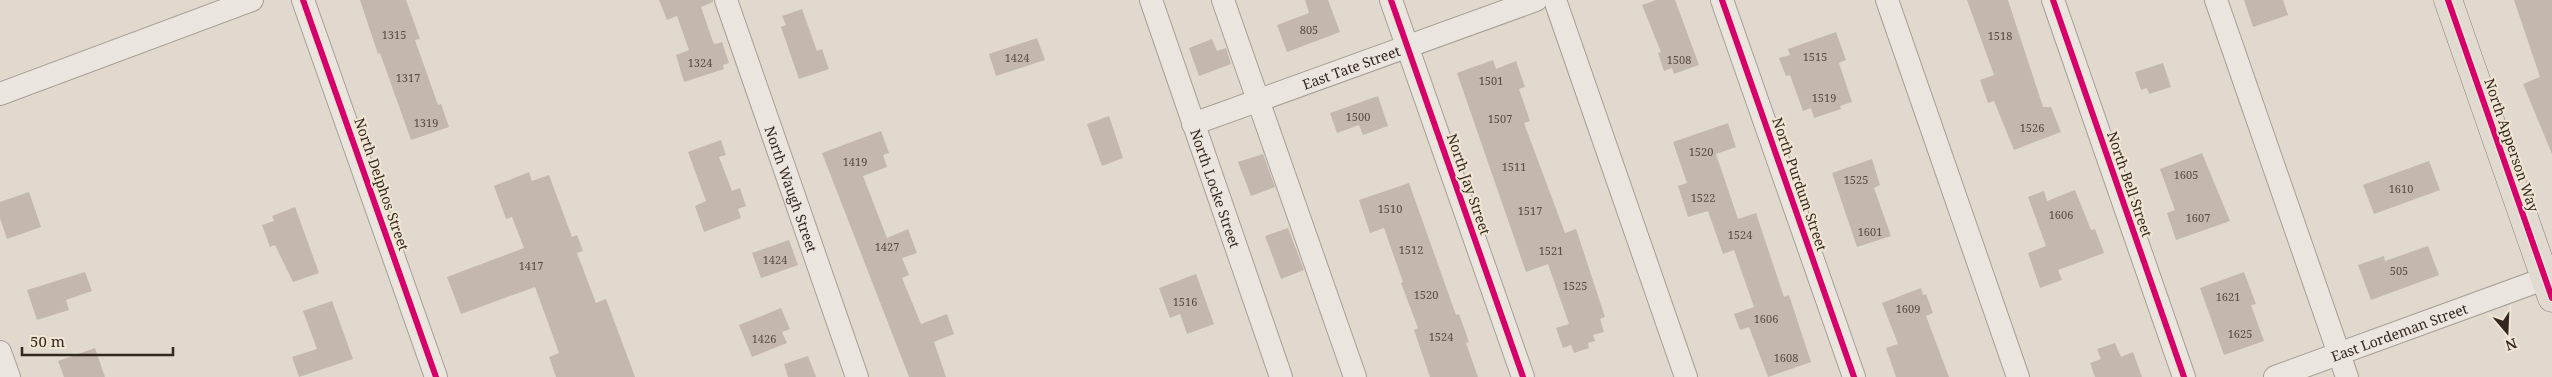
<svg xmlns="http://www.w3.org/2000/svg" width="2552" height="377" font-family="'Noto Serif',serif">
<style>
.building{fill:#c4b8ae}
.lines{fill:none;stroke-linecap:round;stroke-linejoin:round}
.minor-casing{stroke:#a69f96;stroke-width:24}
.major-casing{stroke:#8c847d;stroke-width:29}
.minor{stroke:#eae5de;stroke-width:22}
.major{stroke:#e1dad0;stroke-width:28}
.cycleway-casing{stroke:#f1e6d3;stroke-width:9}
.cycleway{stroke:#d6006c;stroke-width:6}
.labels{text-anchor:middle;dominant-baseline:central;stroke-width:4;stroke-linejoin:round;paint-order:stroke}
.number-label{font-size:11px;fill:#574b43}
.street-label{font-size:14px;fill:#33271f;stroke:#f1e6d3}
</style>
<rect width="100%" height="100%" fill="#e1d9cd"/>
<g class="building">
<polygon points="360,0 406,0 420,39 415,40 438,105 441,104 449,127 411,140 380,53 378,54"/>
<polygon points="659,0 713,0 713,2 701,7 713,42 715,44 722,42 729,63 723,65 724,69 684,82 676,55 689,50 677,16 667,20"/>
<polygon points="1305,0 1328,0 1340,32 1287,52 1277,25 1309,13"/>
<polygon points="1656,0 1675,0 1699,65 1674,74 1672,68 1664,71 1658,53 1661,52 1642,5"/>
<polygon points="1967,0 2008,0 2043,107 2051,107 2061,132 2014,150 1994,101 1988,103 1980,80 1994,75"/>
<polygon points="2244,0 2283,0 2288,15 2253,27"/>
<polygon points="2514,0 2552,0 2552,154 2523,84 2540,77"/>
<polygon points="802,9 817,51 822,49 829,69 799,79 781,27 786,25 782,16"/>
<polygon points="1836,32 1846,60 1839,63 1852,102 1840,106 1841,109 1814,118 1811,108 1803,111 1790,75 1786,76 1779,58 1790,55 1788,49"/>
<polygon points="1037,38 1045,60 996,76 989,54"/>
<polygon points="1212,39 1217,51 1226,48 1231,64 1199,76 1189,48"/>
<polygon points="1493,60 1496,69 1516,61 1525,87 1519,89 1530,121 1524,123 1565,233 1576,229 1605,317 1600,319 1604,332 1593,335 1595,341 1588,343 1589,348 1574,353 1571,345 1563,348 1556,328 1569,324 1548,264 1526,272 1457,73"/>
<polygon points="2163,63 2171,87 2149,94 2147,88 2141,90 2135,72"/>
<polygon points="1378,96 1388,126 1363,135 1359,125 1337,133 1330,113"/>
<polygon points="1109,116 1123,158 1102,166 1087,124"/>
<polygon points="1728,123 1736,147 1716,154 1738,219 1756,213 1784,297 1789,295 1811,362 1768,377 1749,327 1740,330 1734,314 1754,307 1734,250 1723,254 1708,211 1688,217 1678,186 1687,183 1673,142"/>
<polygon points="881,131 889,153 883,155 887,167 863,176 887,238 908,229 917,253 902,258 909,275 902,278 921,324 947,314 954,334 934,342 946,377 909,377 822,153"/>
<polygon points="721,140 726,155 719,157 732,191 740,188 746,206 738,209 741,218 704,232 695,206 706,201 688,152"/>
<polygon points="2202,153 2230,221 2176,240 2167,213 2175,210 2160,169"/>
<polygon points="1263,154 1275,187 1251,196 1238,162"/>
<polygon points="1872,159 1880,185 1874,188 1891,236 1857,247 1832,173"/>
<polygon points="2429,161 2440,190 2374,214 2363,185"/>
<polygon points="529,172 532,181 549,175 572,237 577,235 583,251 577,253 596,303 606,299 635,377 556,377 549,357 559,353 535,287 461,314 447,277 524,248 512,217 506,219 494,186"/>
<polygon points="1409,183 1456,315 1459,314 1469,342 1466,343 1478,377 1430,377 1414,330 1418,328 1401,283 1403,282 1384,228 1370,233 1359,200"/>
<polygon points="2075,190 2091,230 2095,229 2104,253 2058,270 2062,280 2040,288 2028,253 2046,246 2028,197 2044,191 2047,201"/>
<polygon points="29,192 41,227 7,239 0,218 0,202"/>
<polygon points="295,207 319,273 293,282 275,245 270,247 262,225 274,221 272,216"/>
<polygon points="1288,228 1304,270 1281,279 1265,236"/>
<polygon points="789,240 798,265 761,278 752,253"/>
<polygon points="2428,246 2439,275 2371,300 2358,265 2384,256 2385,261"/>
<polygon points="85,272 92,291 66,300 69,310 37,320 27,290"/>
<polygon points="2244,272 2256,304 2251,305 2264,341 2224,355 2200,288"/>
<polygon points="1196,274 1214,324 1187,334 1180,314 1170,318 1159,288"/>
<polygon points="1921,288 1923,295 1926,294 1933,313 1926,316 1949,377 1896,377 1886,348 1898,344 1882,303"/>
<polygon points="332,301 353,359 299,377 292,357 317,349 303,311"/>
<polygon points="781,308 790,329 782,332 787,343 752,357 739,325"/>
<polygon points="2115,343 2121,357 2133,352 2142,377 2095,377 2090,363 2101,359 2097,349"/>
<polygon points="95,348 105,377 64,377 58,361"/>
<polygon points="808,356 816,377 788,377 784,364"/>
</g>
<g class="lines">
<g class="minor-casing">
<g id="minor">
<polyline points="303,0 436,377"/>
<path id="s1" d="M726,0L857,377"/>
<path id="s2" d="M1151,0L1281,377"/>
<polyline points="1223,0 1355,377"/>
<polyline points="1391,0 1523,377"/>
<polyline points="1555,0 1686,377"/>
<polyline points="1722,0 1854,377"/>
<polyline points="1887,0 2018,377"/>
<polyline points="2053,0 2184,377"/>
<polyline points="2216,0 2347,377"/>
<polyline points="0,94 252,0"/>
<path id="s3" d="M1193,124L1536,0"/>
<polyline points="0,352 9,377"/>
<path id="s4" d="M2275,377L2552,276"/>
</g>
</g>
<g class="major-casing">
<polyline id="major" points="2448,0 2552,298"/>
</g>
<use href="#minor" class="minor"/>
<use href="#major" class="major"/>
<g class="cycleway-casing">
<g id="cycleway">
<polyline points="303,0 436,377"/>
<polyline points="1391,0 1523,377"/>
<polyline points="1722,0 1854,377"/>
<polyline points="2053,0 2184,377"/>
<polyline points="2448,0 2552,298"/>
</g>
</g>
<use href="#cycleway" class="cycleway"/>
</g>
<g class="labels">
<g class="number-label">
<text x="1309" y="29">805</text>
<text x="394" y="34">1315</text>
<text x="2000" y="35">1518</text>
<text x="1815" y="56">1515</text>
<text x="1017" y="57">1424</text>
<text x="1679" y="59">1508</text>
<text x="700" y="62">1324</text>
<text x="408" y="77">1317</text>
<text x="1491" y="80">1501</text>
<text x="1824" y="97">1519</text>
<text x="1358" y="116">1500</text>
<text x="1500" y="118">1507</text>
<text x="426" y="122">1319</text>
<text x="2032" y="127">1526</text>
<text x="1701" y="151">1520</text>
<text x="855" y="161">1419</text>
<text x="1514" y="166">1511</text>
<text x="2186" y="174">1605</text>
<text x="1856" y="179">1525</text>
<text x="2401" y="188">1610</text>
<text x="1703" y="197">1522</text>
<text x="1390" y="208">1510</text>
<text x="1530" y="210">1517</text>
<text x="2061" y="214">1606</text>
<text x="2198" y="217">1607</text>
<text x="1870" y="231">1601</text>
<text x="1740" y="234">1524</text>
<text x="887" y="246">1427</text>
<text x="1411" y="249">1512</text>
<text x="1551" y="250">1521</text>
<text x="775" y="259">1424</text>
<text x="531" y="265">1417</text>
<text x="2399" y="270">505</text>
<text x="1575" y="285">1525</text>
<text x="1426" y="294">1520</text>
<text x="2228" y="296">1621</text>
<text x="1185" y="301">1516</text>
<text x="1908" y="308">1609</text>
<text x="1766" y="318">1606</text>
<text x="2240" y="333">1625</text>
<text x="1441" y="336">1524</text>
<text x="764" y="338">1426</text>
<text x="1786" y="357">1608</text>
</g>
<g class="street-label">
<text stroke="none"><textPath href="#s3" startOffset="168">East Tate Street</textPath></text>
<text transform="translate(2512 145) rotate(71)">North Apperson Way</text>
<text transform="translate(382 184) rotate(71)">North Delphos Street</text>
<text transform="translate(1469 184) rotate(71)">North Jay Street</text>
<text transform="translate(1800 184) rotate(71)">North Purdum Street</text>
<text transform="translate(2130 184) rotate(71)">North Bell Street</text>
<text stroke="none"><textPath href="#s1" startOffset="200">North Waugh Street</textPath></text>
<text stroke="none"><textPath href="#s2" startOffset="199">North Locke Street</textPath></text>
<text stroke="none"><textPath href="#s4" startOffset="132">East Lordeman Street</textPath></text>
</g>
</g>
<g transform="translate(2507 332) rotate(161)" stroke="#f1e6d3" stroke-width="4" paint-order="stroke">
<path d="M0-4L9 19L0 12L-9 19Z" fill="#33271f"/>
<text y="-8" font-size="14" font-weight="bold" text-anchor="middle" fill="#33271f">N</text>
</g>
<path d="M22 347v8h151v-8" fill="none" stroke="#33271f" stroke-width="2.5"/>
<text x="30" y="347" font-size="15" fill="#33271f" stroke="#f1e6d3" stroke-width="4" paint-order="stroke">50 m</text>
</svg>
